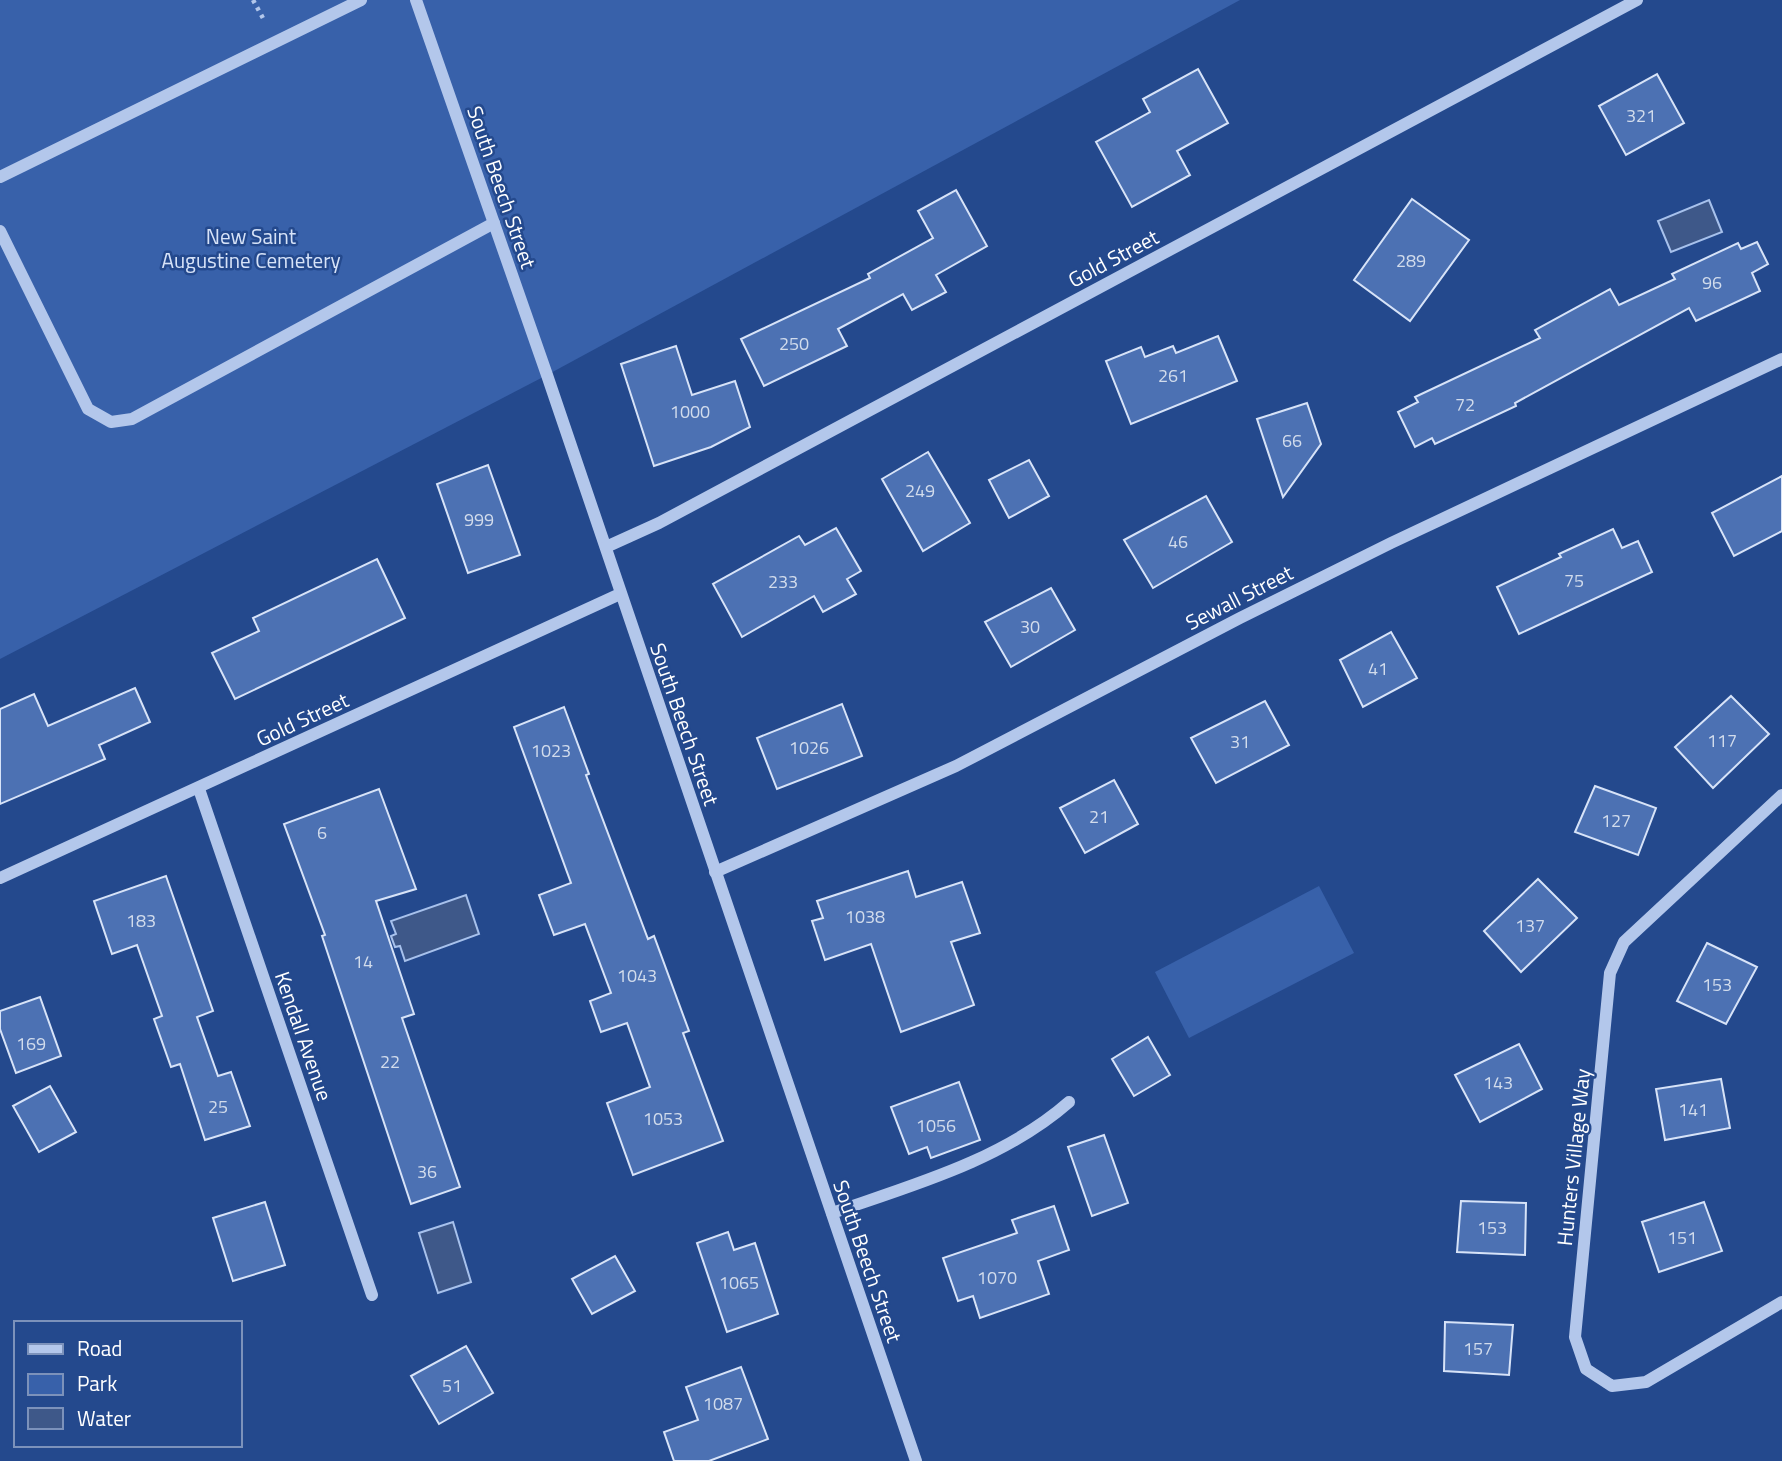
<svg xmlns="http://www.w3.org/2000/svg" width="1782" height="1461" font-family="'Titillium Web',sans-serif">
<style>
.green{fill:#3861aa}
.water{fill:#3e5889;stroke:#a7c1ec;stroke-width:2}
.building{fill:#4c71b3;stroke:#d7e3f8;stroke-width:2}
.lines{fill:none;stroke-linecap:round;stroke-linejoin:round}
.path{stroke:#b3c7eb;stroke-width:4.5;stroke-dasharray:3.5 5;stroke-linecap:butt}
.minor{stroke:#b3c7eb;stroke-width:12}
.labels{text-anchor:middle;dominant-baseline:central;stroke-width:5;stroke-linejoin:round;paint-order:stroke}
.number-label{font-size:18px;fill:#d2dcec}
.street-label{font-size:21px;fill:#fff;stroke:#24498d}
.park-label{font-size:21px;fill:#d7e3f8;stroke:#24498d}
</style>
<rect width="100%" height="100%" fill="#24498d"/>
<g class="green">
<polygon points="0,0 1240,0 547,375 0,659"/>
<polygon points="1319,886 1354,953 1189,1038 1155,972"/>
</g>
<g class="water">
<polygon points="1709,200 1722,232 1671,252 1658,221"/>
<polygon points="466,895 479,934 405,961 400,946 395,947 391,936 396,934 391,921"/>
<polygon points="453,1222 471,1282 438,1293 419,1233"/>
</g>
<g class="building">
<polygon points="1198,69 1228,123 1177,151 1190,175 1132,207 1096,142 1150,112 1143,99"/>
<polygon points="1657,74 1684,123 1626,155 1599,106"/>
<polygon points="956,190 987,246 936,275 946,292 912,310 903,294 838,329 847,346 764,386 741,339 870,278 868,274 933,238 918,211"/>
<polygon points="1412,199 1469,240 1410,321 1354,280"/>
<polygon points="1757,242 1768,264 1752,273 1760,291 1696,321 1689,308 1515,403 1516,406 1435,444 1432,438 1415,447 1398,412 1418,402 1415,397 1540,338 1535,330 1610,289 1619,305 1675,279 1672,274 1738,243 1741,249"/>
<polygon points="1218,336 1237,381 1131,424 1106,361 1141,347 1145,357 1173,346 1176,353"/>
<polygon points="676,346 692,395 735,381 750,427 711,447 654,466 621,364"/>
<polygon points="1307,403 1321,444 1283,497 1257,419"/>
<polygon points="928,452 970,523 923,551 882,479"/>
<polygon points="1029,460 1049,496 1009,518 989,480"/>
<polygon points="488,465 520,555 468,573 437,484"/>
<polygon points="1782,476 1782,531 1734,556 1712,513"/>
<polygon points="1206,496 1232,542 1153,588 1124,540"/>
<polygon points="836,528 861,571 847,579 856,594 823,612 814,596 742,637 713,584 799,536 805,545"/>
<polygon points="1613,529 1622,548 1638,541 1652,572 1519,634 1497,587 1561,557 1559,554"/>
<polygon points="377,559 405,618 235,699 212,653 259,631 253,618"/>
<polygon points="1051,588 1075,630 1011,667 985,622"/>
<polygon points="1391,632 1417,678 1363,707 1340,660"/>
<polygon points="135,688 150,722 99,745 105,759 0,804 0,709 34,694 48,726"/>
<polygon points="1731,696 1769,734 1713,788 1675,747"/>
<polygon points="1265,701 1289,745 1216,783 1191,738"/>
<polygon points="842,704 862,756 777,789 757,738"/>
<polygon points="564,707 589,774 586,775 648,939 654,936 689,1031 683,1033 723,1141 633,1175 607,1103 650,1087 627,1023 601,1032 590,1001 611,993 585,924 554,935 539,895 571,883 514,727"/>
<polygon points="1114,780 1138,824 1085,853 1060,808"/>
<polygon points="1595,786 1656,808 1638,855 1575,832"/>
<polygon points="379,789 416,889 376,901 414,1014 402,1018 460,1187 411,1204 322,936 325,935 284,824"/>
<polygon points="908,871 916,897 962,882 980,933 951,942 974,1005 901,1032 871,944 825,960 812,921 823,918 817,901"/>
<polygon points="166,876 213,1011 197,1017 218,1076 231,1072 250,1126 205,1140 180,1064 171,1067 154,1019 162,1016 137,945 112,954 94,901"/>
<polygon points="1538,879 1577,918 1521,972 1484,931"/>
<polygon points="1707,943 1757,967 1726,1024 1677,1001"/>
<polygon points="40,997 61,1056 16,1073 0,1029 0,1011"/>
<polygon points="1148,1037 1170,1075 1134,1096 1112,1059"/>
<polygon points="1519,1044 1542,1089 1480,1122 1455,1075"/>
<polygon points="1721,1079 1730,1128 1665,1140 1656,1089"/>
<polygon points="959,1082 980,1140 931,1158 927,1147 909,1154 891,1107"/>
<polygon points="50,1086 76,1132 39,1152 13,1106"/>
<polygon points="1104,1135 1128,1203 1092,1216 1068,1147"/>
<polygon points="1461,1201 1526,1203 1525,1255 1457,1252"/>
<polygon points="265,1202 285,1265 233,1281 213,1218"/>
<polygon points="1704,1202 1722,1251 1659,1272 1642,1222"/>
<polygon points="1054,1206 1069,1250 1038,1261 1049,1294 980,1318 973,1296 958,1301 943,1258 1017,1233 1012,1220"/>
<polygon points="728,1232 734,1250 755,1243 778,1314 727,1332 697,1243"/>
<polygon points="615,1256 635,1291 592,1314 572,1279"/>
<polygon points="1445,1322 1513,1325 1509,1375 1444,1371"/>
<polygon points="466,1346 493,1393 439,1424 411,1376"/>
<polygon points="741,1367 768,1439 709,1461 674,1461 664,1432 698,1420 686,1387"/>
</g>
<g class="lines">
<polyline class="path" points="253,0 264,20"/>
<g class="minor">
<polyline points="416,0 547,375 916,1461"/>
<polyline points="0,177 361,0"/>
<polyline points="0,231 88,409 111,422 132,419 494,223"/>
<polyline points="606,547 659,523 1637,0"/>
<polyline points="199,789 372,1295"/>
<polyline points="1782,795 1624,942 1610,973 1575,1337 1586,1369 1612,1386 1646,1382 1782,1302"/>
<polyline points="715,872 956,766 1240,618 1391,543 1782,359"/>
<polyline points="0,878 620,594"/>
<path d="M832,1213C913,1185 1003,1160 1069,1102"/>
</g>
</g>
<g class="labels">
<g class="number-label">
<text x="1641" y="115">321</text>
<text x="1411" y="260">289</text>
<text x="1712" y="282">96</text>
<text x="794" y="343">250</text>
<text x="1173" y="375">261</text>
<text x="1465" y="404">72</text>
<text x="690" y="411">1000</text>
<text x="1292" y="440">66</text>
<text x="920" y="490">249</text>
<text x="479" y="519">999</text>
<text x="1178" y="541">46</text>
<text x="1574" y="580">75</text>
<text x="783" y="581">233</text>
<text x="1030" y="626">30</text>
<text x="1378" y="668">41</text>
<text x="1722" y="740">117</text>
<text x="1240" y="741">31</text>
<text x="809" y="747">1026</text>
<text x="551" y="750">1023</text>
<text x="1099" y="816">21</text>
<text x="1616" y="820">127</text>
<text x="322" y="832">6</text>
<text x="865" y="916">1038</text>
<text x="141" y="920">183</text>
<text x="1530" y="925">137</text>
<text x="363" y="961">14</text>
<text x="637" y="975">1043</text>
<text x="1717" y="984">153</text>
<text x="31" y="1043">169</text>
<text x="390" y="1061">22</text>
<text x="1498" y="1082">143</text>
<text x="218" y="1106">25</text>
<text x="1693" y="1109">141</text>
<text x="663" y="1118">1053</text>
<text x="936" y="1125">1056</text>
<text x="427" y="1171">36</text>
<text x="1492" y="1227">153</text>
<text x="1682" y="1237">151</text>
<text x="997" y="1277">1070</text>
<text x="739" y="1282">1065</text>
<text x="1478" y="1348">157</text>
<text x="452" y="1385">51</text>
<text x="723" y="1403">1087</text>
</g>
<g class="street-label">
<text transform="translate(502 187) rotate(71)">South Beech Street</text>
<text transform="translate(1113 258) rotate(-28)">Gold Street</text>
<text transform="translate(1239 597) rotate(-27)">Sewall Street</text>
<text transform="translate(302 719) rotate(-25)">Gold Street</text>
<text transform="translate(685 724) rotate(71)">South Beech Street</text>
<text transform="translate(304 1036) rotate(71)">Kendall Avenue</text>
<text transform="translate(1573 1157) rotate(-84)">Hunters Village Way</text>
<text transform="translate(868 1261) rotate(71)">South Beech Street</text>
</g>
<g class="park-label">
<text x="251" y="236">New Saint<tspan x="251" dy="24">Augustine Cemetery</tspan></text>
</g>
</g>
<rect x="14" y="1321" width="228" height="126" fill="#24498d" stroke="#7c92bb" stroke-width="2"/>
<rect x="28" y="1344" width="35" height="10" fill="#b3c7eb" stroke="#7c92bb" stroke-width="2"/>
<text x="77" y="1356" font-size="21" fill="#ffffff">Road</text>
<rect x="28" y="1374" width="35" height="21" fill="#3861aa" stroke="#7c92bb" stroke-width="2"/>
<text x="77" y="1391" font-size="21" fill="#ffffff">Park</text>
<rect x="28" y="1408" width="35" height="21" fill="#3e5889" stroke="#7c92bb" stroke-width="2"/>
<text x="77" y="1426" font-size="21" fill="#ffffff">Water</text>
</svg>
